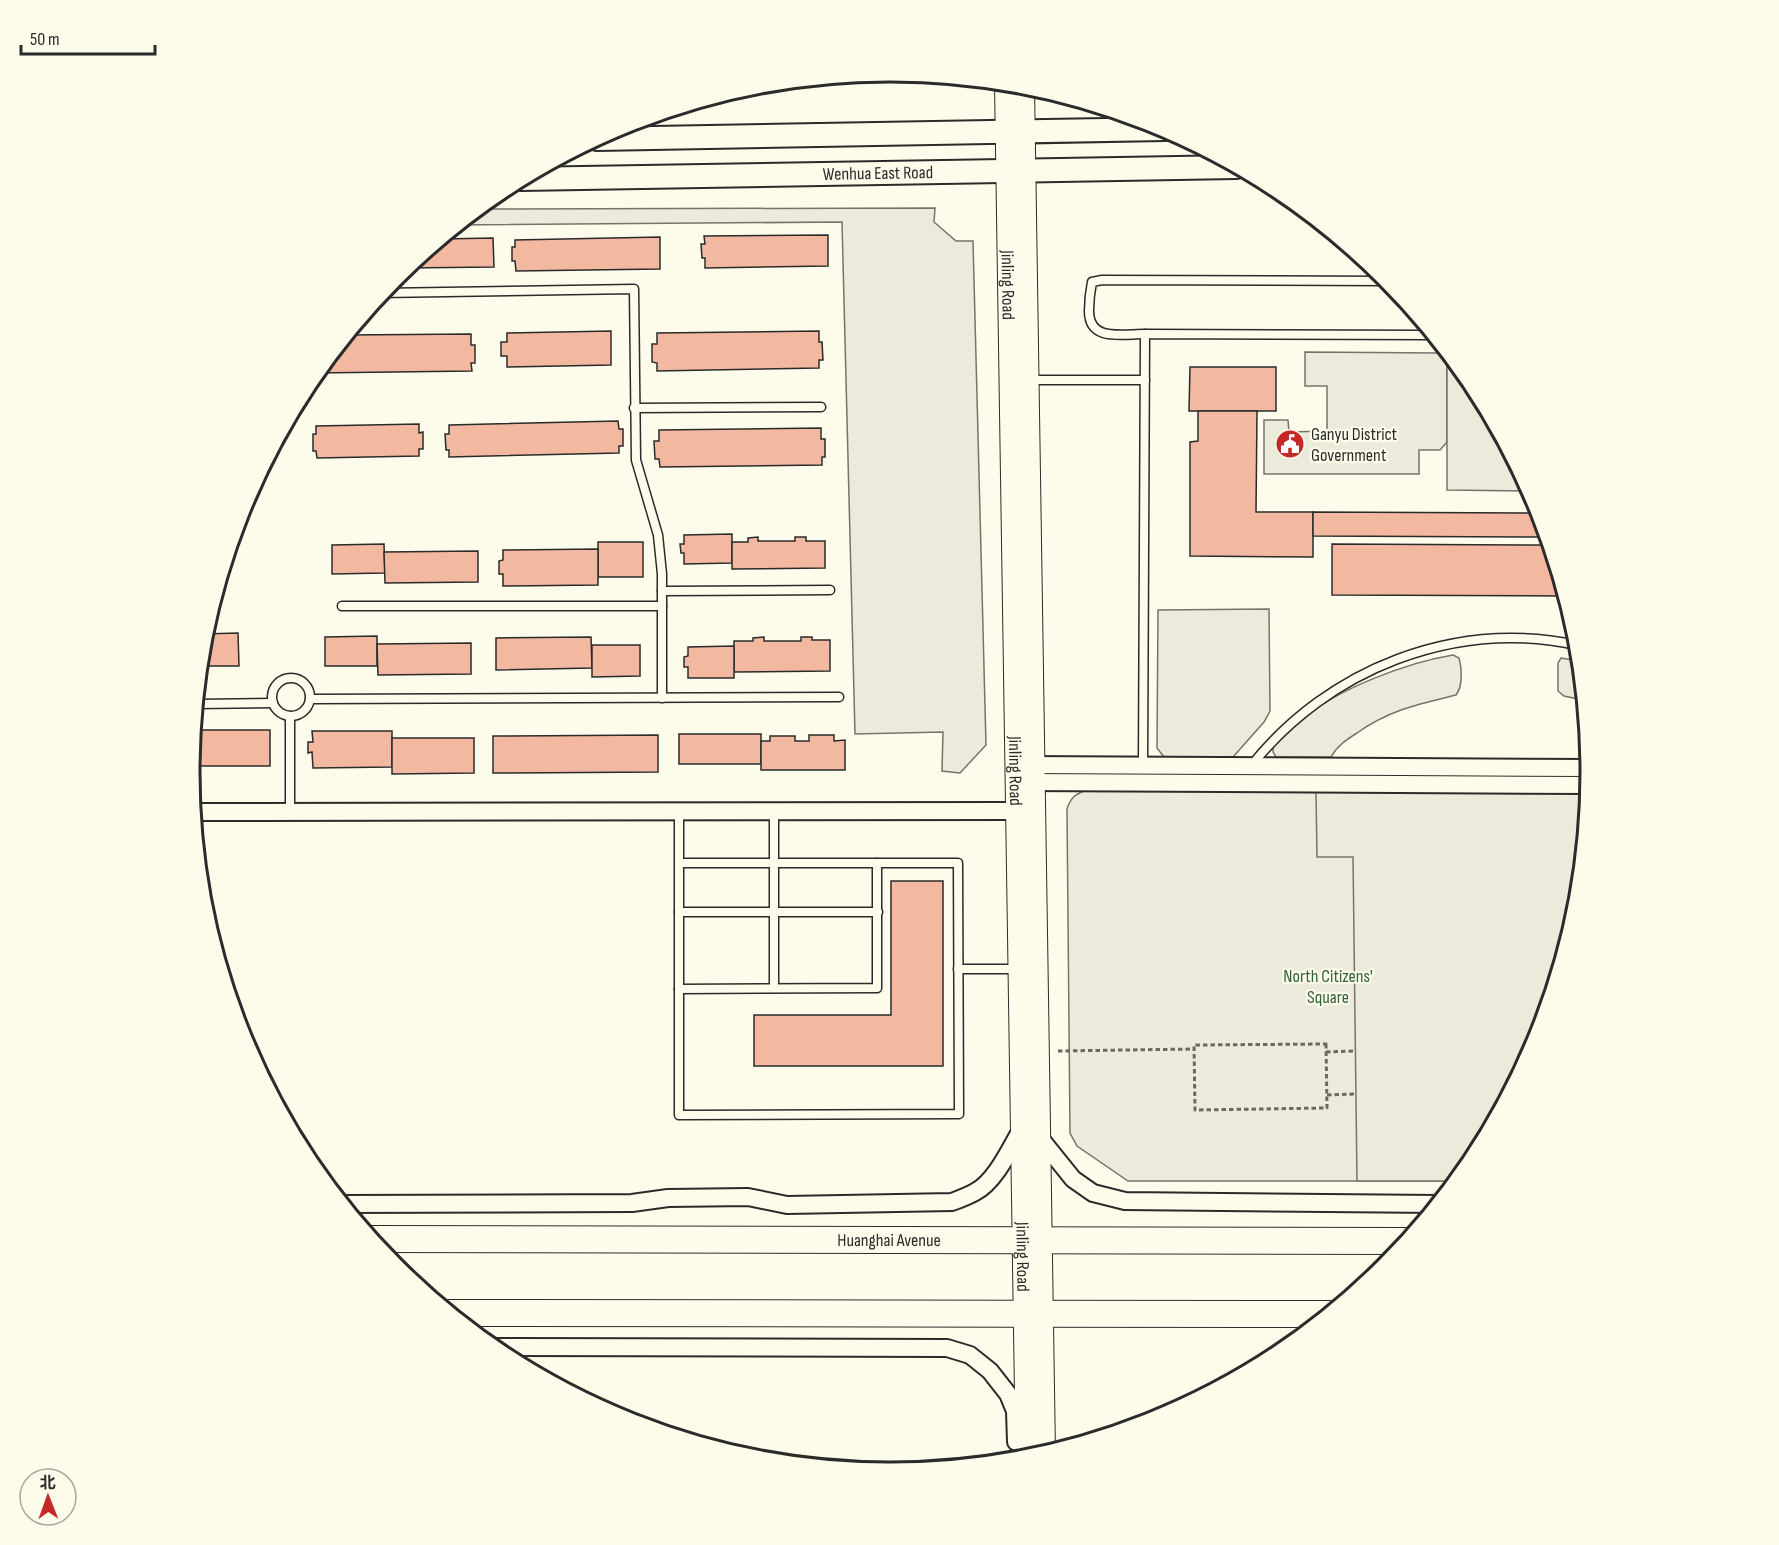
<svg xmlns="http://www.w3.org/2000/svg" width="1779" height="1545" font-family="'Sofia Sans Condensed','Noto Sans SC',sans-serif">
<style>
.green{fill:#ecebdb;stroke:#74746e;stroke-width:1.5}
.parking{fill:#eceadb;stroke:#74746e;stroke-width:1.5}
.building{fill:#f2b8a0;stroke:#2b2b2b;stroke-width:1.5}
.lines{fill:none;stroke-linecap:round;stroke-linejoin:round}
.service-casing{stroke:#2b2b2b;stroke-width:11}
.minor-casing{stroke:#2b2b2b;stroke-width:20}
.tertiary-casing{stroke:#2b2b2b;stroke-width:22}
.secondary-casing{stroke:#2b2b2b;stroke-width:26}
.primary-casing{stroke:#2b2b2b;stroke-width:28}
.path{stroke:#6a6964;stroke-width:3;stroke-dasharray:4.5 3;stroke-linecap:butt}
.service{stroke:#fdfbea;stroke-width:8}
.minor{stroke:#fdfbea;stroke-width:16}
.tertiary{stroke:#fdfbea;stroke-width:20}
.secondary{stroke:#fdfbea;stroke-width:22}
.primary{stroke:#fdfbea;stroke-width:26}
.labels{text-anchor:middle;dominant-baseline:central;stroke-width:4.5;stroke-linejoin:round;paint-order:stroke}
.street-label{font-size:18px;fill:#2b2b2b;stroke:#fdfbea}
.poi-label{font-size:18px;fill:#2b2b2b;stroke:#fdfbea;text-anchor:start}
.park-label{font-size:18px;fill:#34623c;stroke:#fdfbea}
.rim{fill:none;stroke:#2b2b2b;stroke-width:3}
</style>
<rect width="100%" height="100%" fill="#fdfbea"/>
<g class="green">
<polygon points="935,208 934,222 956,241 973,241 986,745 960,773 942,771 943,732 855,734 842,222 458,225 477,209"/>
<polygon points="1305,352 1439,353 1447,359 1447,442 1440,450 1419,450 1419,474 1264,474 1264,420 1288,420 1289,432 1327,431 1327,386 1305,386"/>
<polygon points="1269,609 1270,711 1264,722 1233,757 1164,757 1157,748 1158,610"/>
<path d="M1453,655L1459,658C1462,668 1463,686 1456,695C1419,704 1389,710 1357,733C1346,740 1337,746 1331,757H1276L1273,752V746C1282,737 1291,728 1300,720C1338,689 1405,663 1453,655Z"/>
<polygon points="1561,658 1579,661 1583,700 1564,696 1558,691 1558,663"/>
<path d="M1084,791L1588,792L1576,909L1537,1041L1472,1162L1456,1181H1128L1077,1146L1070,1133L1067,809C1070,799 1074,795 1084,791Z"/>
</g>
<g class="parking">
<polygon points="1447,353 1472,384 1529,491 1447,490"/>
<polygon points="1316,792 1588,792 1576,909 1537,1041 1472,1162 1456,1181 1357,1181 1353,857 1317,857"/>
</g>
<g class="building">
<polygon points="828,235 828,266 705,268 705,258 702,258 701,244 705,244 704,236"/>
<polygon points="660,237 660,269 516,271 515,261 512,261 512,247 515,247 515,240"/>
<polygon points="493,238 494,267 405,268 441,239"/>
<polygon points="611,331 611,365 507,367 507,356 501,356 501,342 507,342 507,333"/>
<polygon points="819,331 819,342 822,342 823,360 819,360 819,368 657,371 657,363 652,362 652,344 657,344 657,333"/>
<polygon points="471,334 471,345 475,345 475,363 471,363 472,371 315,373 346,335"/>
<polygon points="1190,367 1276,367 1276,411 1189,411"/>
<polygon points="1198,411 1257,411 1256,512 1313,512 1313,557 1190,556 1190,442 1198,441"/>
<polygon points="618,421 619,429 623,429 623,446 619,446 619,453 449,457 449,450 446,450 445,434 449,434 449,425"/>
<polygon points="419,424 419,433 423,432 423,449 419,449 419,456 317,458 316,451 313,451 313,434 316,434 316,426"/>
<polygon points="821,428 821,439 825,439 825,457 822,457 822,465 660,467 659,459 655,459 654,441 659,441 659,430"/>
<polygon points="1313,512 1539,513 1546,537 1313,536"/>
<polygon points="732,534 732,563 684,564 684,553 681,553 680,544 684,544 684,535"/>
<polygon points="758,537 758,541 795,541 795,537 806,537 806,541 825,541 825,568 732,569 732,542 748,542 748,538"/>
<rect x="598" y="542" width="45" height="35"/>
<polygon points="384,544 385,573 332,574 332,545"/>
<polygon points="1332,544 1549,545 1564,596 1332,595"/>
<polygon points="598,549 598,585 503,586 503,574 499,574 499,561 503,560 503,550"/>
<polygon points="478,551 478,582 385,583 384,552"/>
<polygon points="238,633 239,666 199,666 203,634"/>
<polygon points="377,636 377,666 325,666 325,637"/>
<polygon points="591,637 592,668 496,670 496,638"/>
<polygon points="764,637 764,641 801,641 801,637 812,637 812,640 830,640 830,671 734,672 734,641 753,641 753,638"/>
<polygon points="471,643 471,674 378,675 377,644"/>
<polygon points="592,645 640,645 640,676 592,677"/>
<polygon points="734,646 734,678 688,678 688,667 684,667 684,657 688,656 688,647"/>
<polygon points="193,730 270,730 270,766 190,766"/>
<polygon points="312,731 392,731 392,767 313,768 312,752 308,753 308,742 313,742"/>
<rect x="679" y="734" width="82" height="30"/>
<polygon points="658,735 658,772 493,773 493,736"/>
<polygon points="809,735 834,735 834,741 845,740 845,770 761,770 761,741 770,741 770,736 795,736 795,741 809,741"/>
<polygon points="392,738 474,738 474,773 392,774"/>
<polygon points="891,881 943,881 943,1066 754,1066 754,1015 891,1015"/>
</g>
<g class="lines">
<g class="service-casing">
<g id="service">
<polyline points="381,293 634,289 636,460 658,535 662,574 662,698"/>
<path d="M1145,334C1122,334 1089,342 1089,311C1089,301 1090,292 1092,282L1102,280L1388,281"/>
<polyline points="1028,380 1145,380"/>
<polyline points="634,408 821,407"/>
<polyline points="662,591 830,590"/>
<polyline points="342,606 662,606"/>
<circle cx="291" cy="697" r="19"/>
<polyline points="310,699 839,697"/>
<polyline points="196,704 273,703"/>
<polyline points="1143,766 1145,334 1432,335"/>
<path d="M1251,766C1328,669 1454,619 1577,645"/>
<polyline points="290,811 290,716"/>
<polyline points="679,863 958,863 959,1114 679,1115 679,811"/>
<polyline points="679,912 878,912"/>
<polyline points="958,969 1018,969"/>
<polyline points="774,988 774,811"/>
<polyline points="679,989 877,988 877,863"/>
</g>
</g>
<g class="minor-casing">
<g id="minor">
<polyline points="1023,765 1590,768"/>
<polyline points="1023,782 1589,785"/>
<polyline points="193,812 1016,811"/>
<polyline points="1040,1138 1073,1179 1093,1193 1125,1201 1438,1204"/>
<path d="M341,1204L632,1203L668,1198L748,1197L787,1205L952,1202C960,1199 968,1196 975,1192C995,1182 1010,1149 1021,1130"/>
<polyline points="491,1347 947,1348 970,1355 990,1371 1008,1394 1015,1411 1016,1442"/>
</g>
</g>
<g class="tertiary-casing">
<g id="tertiary">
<path id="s1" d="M1005,83L1026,1460"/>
<polyline points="1024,85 1045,1454"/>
</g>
</g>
<g class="secondary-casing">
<g id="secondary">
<polyline points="597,139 1165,129"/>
<path id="s2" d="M521,179L1236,167"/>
</g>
</g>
<g class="primary-casing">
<g id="primary">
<path id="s3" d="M371,1239L1406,1241"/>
<polyline points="449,1313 1329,1314"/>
</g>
</g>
<g class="path">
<polygon points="1326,1044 1327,1108 1195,1110 1194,1045"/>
<polyline points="1058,1051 1194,1049"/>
<polyline points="1326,1052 1356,1051"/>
<polyline points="1327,1095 1356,1094"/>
</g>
<use href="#service" class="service"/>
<use href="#minor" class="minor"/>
<use href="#tertiary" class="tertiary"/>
<use href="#secondary" class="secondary"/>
<use href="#primary" class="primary"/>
</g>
<defs>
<g id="civic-disc" transform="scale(1.5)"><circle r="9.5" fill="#c62828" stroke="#fdfbea"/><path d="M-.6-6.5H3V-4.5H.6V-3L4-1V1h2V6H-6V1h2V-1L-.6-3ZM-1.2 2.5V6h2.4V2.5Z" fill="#fff"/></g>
</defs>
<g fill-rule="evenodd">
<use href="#civic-disc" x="1290" y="444"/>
</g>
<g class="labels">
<g class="street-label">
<text stroke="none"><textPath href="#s2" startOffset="357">Wenhua East Road</textPath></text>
<text stroke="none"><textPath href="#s1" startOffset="202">Jinling Road</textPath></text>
<text stroke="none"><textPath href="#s1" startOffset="688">Jinling Road</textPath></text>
<text stroke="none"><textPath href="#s3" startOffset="518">Huanghai Avenue</textPath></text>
<text stroke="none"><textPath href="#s1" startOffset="1174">Jinling Road</textPath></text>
</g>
<g class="poi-label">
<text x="1311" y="434">Ganyu District<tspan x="1311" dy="21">Government</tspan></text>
</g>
<g class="park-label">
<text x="1328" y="976">North Citizens'<tspan x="1328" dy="21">Square</tspan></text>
</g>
</g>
<path d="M0 0H1779V1545H0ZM200 772a690 690 0 1 1 1380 0a690 690 0 1 1-1380 0Z" fill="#fdfbea" fill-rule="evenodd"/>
<path class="rim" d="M200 772a690 690 0 1 1 1380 0a690 690 0 1 1-1380 0Z"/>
<g transform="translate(48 1497) rotate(359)"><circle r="28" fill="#fdfbea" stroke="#a9a89e" stroke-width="1.5"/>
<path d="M0-4.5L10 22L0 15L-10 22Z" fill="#c62828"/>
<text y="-9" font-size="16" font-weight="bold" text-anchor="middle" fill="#2b2b2b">北</text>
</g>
<path d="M21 45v9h134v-9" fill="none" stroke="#2b2b2b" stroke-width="3"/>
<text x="30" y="45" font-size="18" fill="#2b2b2b" stroke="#fdfbea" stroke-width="4.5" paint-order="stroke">50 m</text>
</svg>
